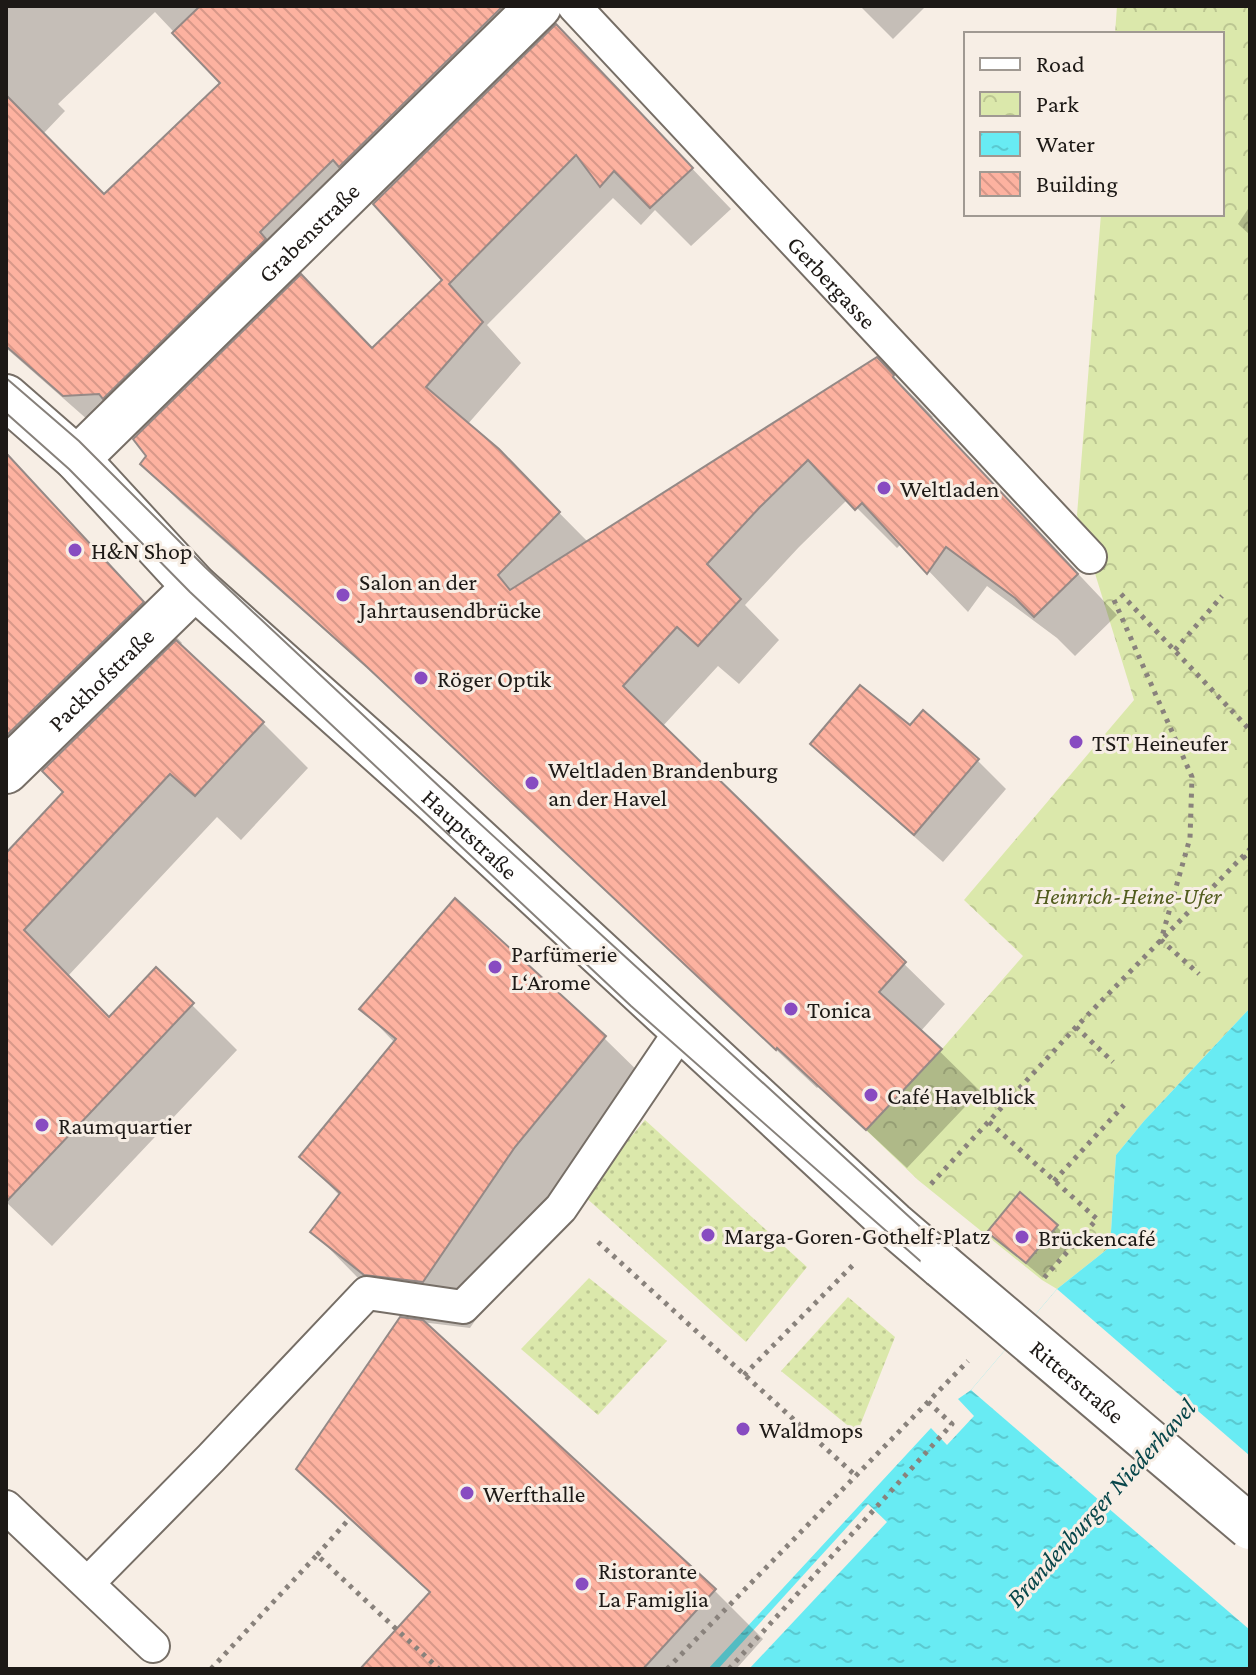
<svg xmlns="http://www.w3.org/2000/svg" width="1256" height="1675" font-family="'Crimson Pro',serif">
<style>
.grass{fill:url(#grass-dots)}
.park{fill:url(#park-crowns)}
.water{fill:url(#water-ripples)}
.pier{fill:#f7eee5}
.shadow{fill:#0003;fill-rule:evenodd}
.building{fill:url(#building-back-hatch);stroke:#958986;stroke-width:2}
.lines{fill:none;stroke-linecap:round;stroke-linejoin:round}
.lane-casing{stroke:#766e66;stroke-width:36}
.street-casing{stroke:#766e66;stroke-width:48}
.path{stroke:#89827c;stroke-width:5;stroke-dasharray:4 6;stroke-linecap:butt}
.lane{stroke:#fff;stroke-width:32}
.street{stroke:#fff;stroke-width:44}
.tram{stroke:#87817b;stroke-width:2}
.street-bridge-casing{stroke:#766e66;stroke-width:48;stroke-linecap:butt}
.street-bridge{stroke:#fff;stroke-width:44}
.poi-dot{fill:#884bc1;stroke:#f7eee5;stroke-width:3}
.labels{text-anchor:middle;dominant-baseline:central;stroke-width:6;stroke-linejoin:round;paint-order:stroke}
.street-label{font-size:24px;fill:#1d1916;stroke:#f7eee5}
.poi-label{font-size:24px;fill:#1d1916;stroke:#f7eee5;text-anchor:start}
.park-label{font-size:24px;font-style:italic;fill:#515c1d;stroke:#f7eee5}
.water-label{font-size:26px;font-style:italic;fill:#08464a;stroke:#f7eee5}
</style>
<defs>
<pattern id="grass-dots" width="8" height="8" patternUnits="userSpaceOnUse" patternTransform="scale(2)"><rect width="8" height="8" fill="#dbe8ab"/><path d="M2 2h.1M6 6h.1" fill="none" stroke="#bcc692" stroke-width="1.8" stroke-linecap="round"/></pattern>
<pattern id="park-crowns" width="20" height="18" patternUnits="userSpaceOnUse" patternTransform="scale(2)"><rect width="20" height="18" fill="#dbe8ab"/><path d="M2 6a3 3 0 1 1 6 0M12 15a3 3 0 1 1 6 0" fill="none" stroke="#bcc692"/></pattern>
<pattern id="water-ripples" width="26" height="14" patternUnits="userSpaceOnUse" patternTransform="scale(2)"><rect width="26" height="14" fill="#68ebf3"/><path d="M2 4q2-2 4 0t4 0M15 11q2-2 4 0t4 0" fill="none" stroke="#5ac9d0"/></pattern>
<pattern id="building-back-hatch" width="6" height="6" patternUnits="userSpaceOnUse" patternTransform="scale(2)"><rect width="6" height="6" fill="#fdb2a0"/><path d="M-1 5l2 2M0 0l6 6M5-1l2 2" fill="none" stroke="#d89889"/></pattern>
</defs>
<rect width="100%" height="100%" fill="#f7eee5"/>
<g class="grass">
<polygon points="645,1120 807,1267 746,1342 583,1195"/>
<polygon points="589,1278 667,1341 598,1415 521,1349"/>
<polygon points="848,1297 895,1337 857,1433 781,1371"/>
</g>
<polygon class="park" points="1117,6 1250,6 1250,1008 1144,1121 1116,1155 1110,1247 1057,1289 1042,1280 918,1180 866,1130 942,1049 1023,956 964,900 1134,700 1077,515 1101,214 1222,214 1222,34 1115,34"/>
<polygon class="water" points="1250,1008 1250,1669 708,1669 931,1428 947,1445 974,1416 958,1399 971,1390 1057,1289 1110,1247 1116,1155 1144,1121"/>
<g class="pier">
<polygon points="1057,1289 1250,1456 1250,1630 971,1390"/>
<polygon points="868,1504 887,1522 749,1669 718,1669"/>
</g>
<g class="shadow">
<path d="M6,6H565L552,20L561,29L559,30L731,209L691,246L655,210L641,225L613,198L487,325L521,363L467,425L498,451L588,542L876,360L917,400L933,417L931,418L1117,615L1075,656L1057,638L987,586L968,612L902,543L897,548L848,499L799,547L745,605L779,640L739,684L718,666L662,727L945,1004L920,1032L980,1091L907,1168L819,1086L817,1088L410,706L182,504L142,464L149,456L142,433L105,435L6,348ZM155,12L222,83L104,196L43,134L65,111L58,104ZM374,199L445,280L373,350L298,273Z"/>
<polygon points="860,6 926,6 893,39"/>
<polygon points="1250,206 1250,235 1238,224"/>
<polygon points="6,453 182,643 47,774 6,733"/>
<polygon points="188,654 263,723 308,768 241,840 217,817 68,976 110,1019 192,1005 237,1050 52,1246 6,1202 6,856"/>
<polygon points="910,728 977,760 1006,789 943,862 841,772 812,743"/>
<polygon points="362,1009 604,1038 651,1084 578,1171 470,1328 421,1322 715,1591 763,1639 736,1669 362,1669 431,1594 347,1517 298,1468 414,1321 359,1279 313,1232 340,1196 302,1157 395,1043"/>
<polygon points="1056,1226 1072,1242 1043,1278 1006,1247 990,1232"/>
</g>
<g class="building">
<polygon points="200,6 503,6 339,167 333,160 260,232 266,239 103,399 99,394 63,396 6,346 6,95 104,194 220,83 172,33"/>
<polygon points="556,24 693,168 650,208 614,171 600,187 576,155 449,284 483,322 426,387 499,449 560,512 498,575 510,590 877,357 894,375 893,377 1078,574 1034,617 1015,598 946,547 927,574 862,503 855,510 808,460 760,507 707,564 741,599 698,646 677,627 623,686 906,962 879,992 942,1049 866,1130 777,1048 776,1050 367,667 140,464 146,456 133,439 301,274 372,348 442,280 373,204"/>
<polygon points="6,453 144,602 6,736"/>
<polygon points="176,640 264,722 195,796 170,774 24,930 109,1017 156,967 194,1003 6,1202 6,853 63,792 42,771"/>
<polygon points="860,685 910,725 923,710 979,759 914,835 810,744"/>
<polygon points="455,898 606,1036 515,1147 423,1282 364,1275 310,1232 340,1193 299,1157 396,1039 359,1009"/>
<polygon points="1020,1192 1058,1225 1026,1263 987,1232"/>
<polygon points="400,1317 423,1320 716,1589 643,1669 360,1669 430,1592 296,1469"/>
</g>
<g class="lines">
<g class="lane-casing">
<g id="lane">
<path id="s1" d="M574,6L1090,557"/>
<polyline points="6,1507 153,1646"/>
<polyline points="88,1583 211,1458 367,1293 463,1307 561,1208 682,1029"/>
</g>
</g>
<g class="street-casing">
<g id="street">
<path id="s2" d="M6,397L77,459L195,587L435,801L893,1224L942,1266"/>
<path id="s3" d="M77,459L539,6"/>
<path id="s4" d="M6,771L195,587"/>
</g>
</g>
<g class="path">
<polyline points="1121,594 1250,730"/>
<polyline points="1114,600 1192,777 1190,838 1161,940 1199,974"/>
<polyline points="1175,650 1222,596"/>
<polyline points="1243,856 1250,864"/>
<polyline points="1076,1027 1113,1062"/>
<polyline points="989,1122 1097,1219 1042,1280"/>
<polyline points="1054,1181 1124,1105"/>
<polyline points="931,1184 1076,1027 1250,849"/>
<polyline points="598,1242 855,1475"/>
<polyline points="744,1375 855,1263"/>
<polyline points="317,1555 350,1518"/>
<polyline points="211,1669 317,1555 439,1669"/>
<polyline points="667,1669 968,1361"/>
<polyline points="729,1669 952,1424 928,1402"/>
</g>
<use href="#lane" class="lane"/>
<use href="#street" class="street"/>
<g class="tram">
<polyline points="6,378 79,441 205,567 442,789 951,1255 1250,1510"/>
<polyline points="6,413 69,469 190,592 631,1006 935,1274 1250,1547"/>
</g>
<g class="street-bridge-casing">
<g id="street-bridge">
<path id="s5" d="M942,1266L1250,1527"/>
</g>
</g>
<use href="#street-bridge" class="street-bridge"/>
</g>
<g class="poi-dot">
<circle cx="884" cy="488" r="8"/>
<circle cx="75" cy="550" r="8"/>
<circle cx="343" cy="595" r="8"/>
<circle cx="421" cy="678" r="8"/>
<circle cx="1076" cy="742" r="8"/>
<circle cx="532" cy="783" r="8"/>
<circle cx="495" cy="967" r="8"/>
<circle cx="791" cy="1009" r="8"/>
<circle cx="871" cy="1095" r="8"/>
<circle cx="42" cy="1125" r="8"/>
<circle cx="708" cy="1235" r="8"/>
<circle cx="1022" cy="1237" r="8"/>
<circle cx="743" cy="1429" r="8"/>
<circle cx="467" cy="1493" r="8"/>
<circle cx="582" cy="1584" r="8"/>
</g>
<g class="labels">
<g class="street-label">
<text stroke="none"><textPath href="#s3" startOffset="324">Grabenstraße</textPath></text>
<text stroke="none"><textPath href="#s1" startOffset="378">Gerbergasse</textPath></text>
<text stroke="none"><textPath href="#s4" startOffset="132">Packhofstraße</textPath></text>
<text stroke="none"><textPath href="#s2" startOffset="638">Hauptstraße</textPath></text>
<text stroke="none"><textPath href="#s5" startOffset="178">Ritterstraße</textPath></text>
</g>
<g class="poi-label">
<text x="900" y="488">Weltladen</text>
<text x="91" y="550">H&amp;N Shop</text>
<text x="359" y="581">Salon an der<tspan x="359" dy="28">Jahrtausendbrücke</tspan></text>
<text x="437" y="678">Röger Optik</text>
<text x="1092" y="742">TST Heineufer</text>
<text x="548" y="769">Weltladen Brandenburg<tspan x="548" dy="28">an der Havel</tspan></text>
<text x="511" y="953">Parfümerie<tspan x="511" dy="28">L‘Arome</tspan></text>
<text x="807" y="1009">Tonica</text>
<text x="887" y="1095">Café Havelblick</text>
<text x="58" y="1125">Raumquartier</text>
<text x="724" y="1235">Marga-Goren-Gothelf-Platz</text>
<text x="1038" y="1237">Brückencafé</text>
<text x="759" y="1429">Waldmops</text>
<text x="483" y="1493">Werfthalle</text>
<text x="598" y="1570">Ristorante<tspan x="598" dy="28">La Famiglia</tspan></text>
</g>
<g class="park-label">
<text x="1128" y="895">Heinrich-Heine-Ufer</text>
</g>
<g class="water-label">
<text transform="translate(1101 1503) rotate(-48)">Brandenburger Niederhavel</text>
</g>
</g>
<rect width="1256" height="1675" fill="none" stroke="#1d1916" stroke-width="16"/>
<rect x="964" y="32" width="260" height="184" fill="#f7eee5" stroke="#a09992" stroke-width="2"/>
<rect x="980" y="58" width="40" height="12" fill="#ffffff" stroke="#a09992" stroke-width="2"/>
<text x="1036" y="72" font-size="24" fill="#1d1916">Road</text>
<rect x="980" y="92" width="40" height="24" fill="url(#park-crowns)" stroke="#a09992" stroke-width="2"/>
<text x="1036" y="112" font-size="24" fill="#1d1916">Park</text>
<rect x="980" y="132" width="40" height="24" fill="url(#water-ripples)" stroke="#a09992" stroke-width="2"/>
<text x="1036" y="152" font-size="24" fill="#1d1916">Water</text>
<rect x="980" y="172" width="40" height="24" fill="url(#building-back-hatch)" stroke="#a09992" stroke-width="2"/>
<text x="1036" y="192" font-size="24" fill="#1d1916">Building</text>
</svg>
